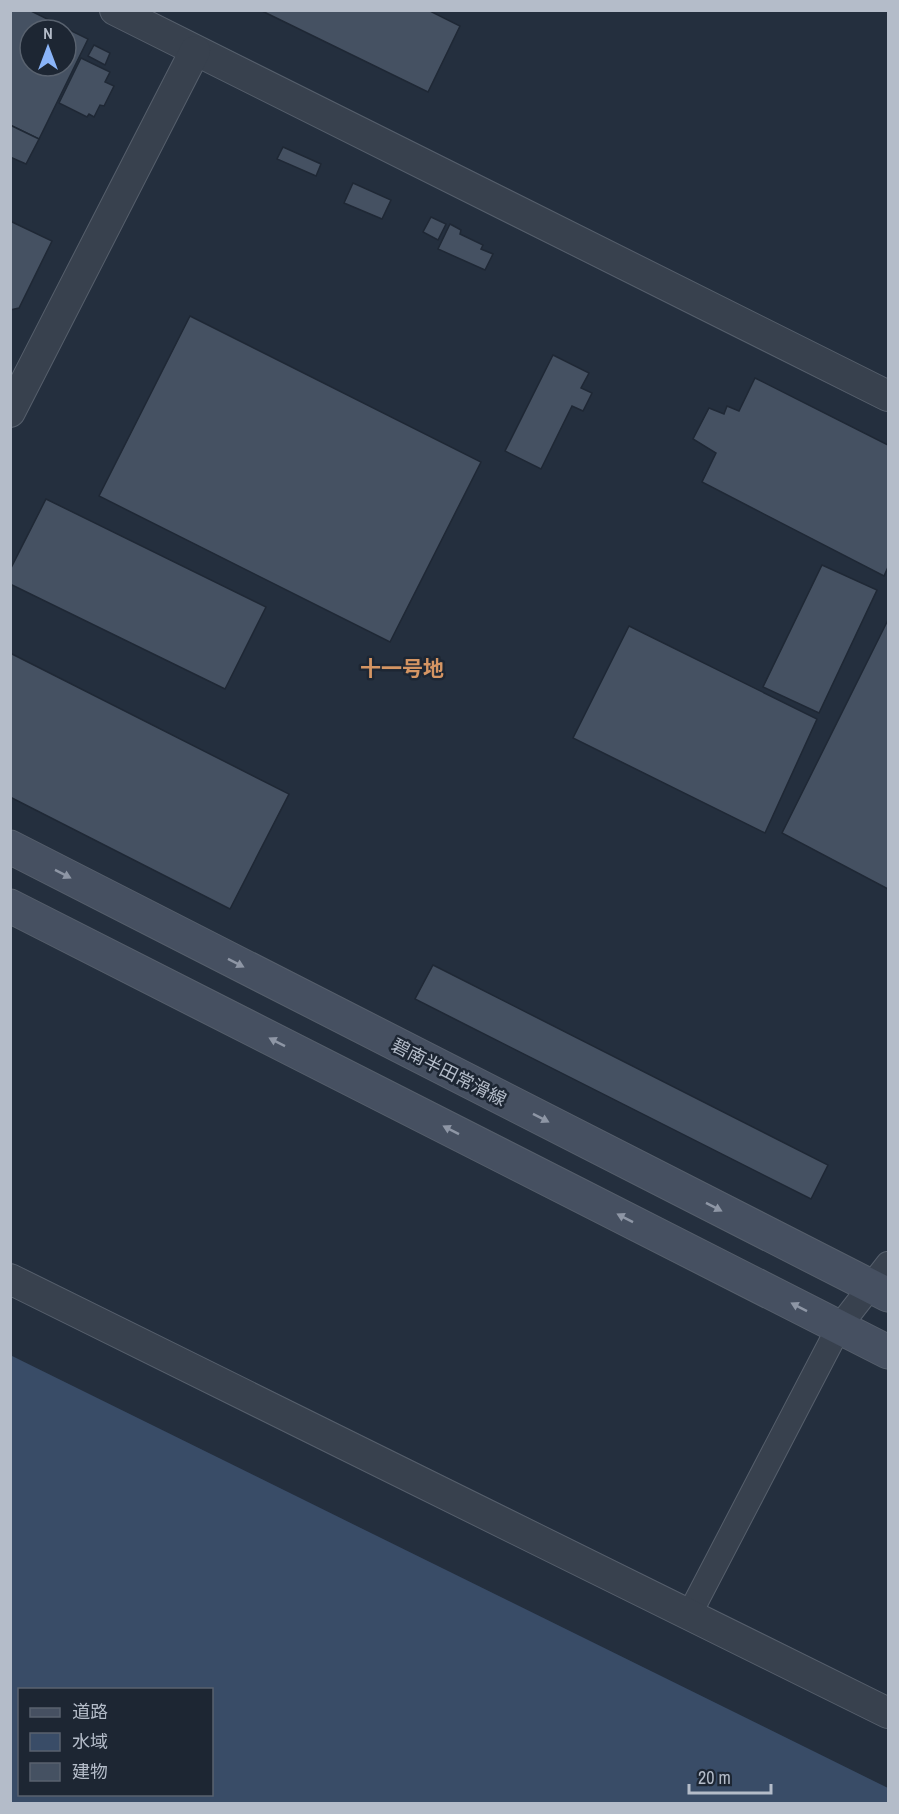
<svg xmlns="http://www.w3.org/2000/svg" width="899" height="1814" font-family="'Archivo Narrow','Noto Sans JP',sans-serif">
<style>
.water{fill:#394c67;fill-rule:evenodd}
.building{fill:#455162;stroke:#1f2835;stroke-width:1.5;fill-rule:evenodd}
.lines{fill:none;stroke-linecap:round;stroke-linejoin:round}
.minor-casing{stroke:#565f6c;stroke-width:26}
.tertiary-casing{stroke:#565f6c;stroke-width:32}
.secondary-casing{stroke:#565f6c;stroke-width:35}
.minor{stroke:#38414e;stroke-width:24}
.tertiary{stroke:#38414e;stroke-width:30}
.secondary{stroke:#465061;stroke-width:33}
.oneway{fill:#8e96a5}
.labels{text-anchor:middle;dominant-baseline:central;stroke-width:5;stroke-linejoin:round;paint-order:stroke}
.street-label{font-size:18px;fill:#b4bcc9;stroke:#1d2633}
.quarter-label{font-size:21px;font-weight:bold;fill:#d59563;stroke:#1d2633}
</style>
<rect width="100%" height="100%" fill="#242f3e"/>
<path class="water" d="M10,1355L888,1788V1803H11ZM20,1690H212V1794H20Z"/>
<g class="building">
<path d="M10,10H29L88,39L39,139L10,125ZM30,30H66V66H30Z"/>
<polygon points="260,10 428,10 460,26 428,92"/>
<polygon points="94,45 110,53 105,65 88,56"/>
<polygon points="81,58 110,72 105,82 114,86 104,106 100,105 94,117 89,114 87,117 59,103"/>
<polygon points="10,125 39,139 26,164 10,157"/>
<polygon points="283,147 321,164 316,176 277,159"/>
<polygon points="353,183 391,200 382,219 344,203"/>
<polygon points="431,217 446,224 438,240 423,232"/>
<polygon points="10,221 52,241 19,308 10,310"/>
<polygon points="450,224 461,230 460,234 483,245 481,249 493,254 485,270 438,249"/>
<polygon points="190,316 481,462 390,642 99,496"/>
<polygon points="553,355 589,373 581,388 592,393 583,411 572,406 541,469 505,451"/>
<polygon points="755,378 888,445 888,567 884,576 702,482 716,453 693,439 709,408 724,414 727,406 739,411"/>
<polygon points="46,499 266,607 225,689 10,584 10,570"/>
<polygon points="822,565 877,590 819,713 763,687"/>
<polygon points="888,620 888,889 782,833"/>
<polygon points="629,626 817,719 765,833 573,738"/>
<polygon points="10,653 289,794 230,909 10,797"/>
<polygon points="433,965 828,1165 811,1199 415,999"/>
</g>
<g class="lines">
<g class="minor-casing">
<polyline id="minor" points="689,1615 839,1327 888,1264"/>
</g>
<g class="tertiary-casing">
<g id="tertiary">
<polyline points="115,10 888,396"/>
<polyline points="10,412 195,51"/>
<polyline points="10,1279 888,1713"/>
</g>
</g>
<g class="secondary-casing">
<g id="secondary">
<polyline points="10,847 888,1295"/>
<polyline points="10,906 888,1352"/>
</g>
</g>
<use href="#minor" class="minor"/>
<use href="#tertiary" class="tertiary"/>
<use href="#secondary" class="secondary"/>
</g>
<defs><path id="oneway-solid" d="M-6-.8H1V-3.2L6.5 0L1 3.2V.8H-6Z" transform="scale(1.5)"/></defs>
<g class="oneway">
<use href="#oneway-solid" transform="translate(63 874) rotate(27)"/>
<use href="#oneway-solid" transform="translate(236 963) rotate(27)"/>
<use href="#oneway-solid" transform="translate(277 1042) rotate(-153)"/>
<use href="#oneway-solid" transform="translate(541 1118) rotate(27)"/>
<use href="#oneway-solid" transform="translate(451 1130) rotate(-153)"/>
<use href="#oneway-solid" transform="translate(714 1207) rotate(27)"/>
<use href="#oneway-solid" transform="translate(625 1218) rotate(-153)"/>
<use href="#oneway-solid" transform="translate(799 1307) rotate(-153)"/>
</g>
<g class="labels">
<g class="street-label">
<text transform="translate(449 1072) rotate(27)">碧南半田常滑線</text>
</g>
<g class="quarter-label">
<text x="402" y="668">十一号地</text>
</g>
</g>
<rect width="899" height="1814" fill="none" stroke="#b4bcc9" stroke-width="24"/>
<rect x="18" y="1688" width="195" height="108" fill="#1d2633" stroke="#59626f" stroke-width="1.5"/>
<rect x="30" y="1708" width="30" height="9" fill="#465061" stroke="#59626f" stroke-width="1.5"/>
<text x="72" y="1718" font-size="18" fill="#b4bcc9">道路</text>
<rect x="30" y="1733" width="30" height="18" fill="#394c67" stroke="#59626f" stroke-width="1.5"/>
<text x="72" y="1748" font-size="18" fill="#b4bcc9">水域</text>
<rect x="30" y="1763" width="30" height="18" fill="#455162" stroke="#59626f" stroke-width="1.5"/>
<text x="72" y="1778" font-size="18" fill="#b4bcc9">建物</text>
<g transform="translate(48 48)"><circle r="28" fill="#1d2633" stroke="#59626f" stroke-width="1.5"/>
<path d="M0-4.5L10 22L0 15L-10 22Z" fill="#8ab4f8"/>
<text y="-9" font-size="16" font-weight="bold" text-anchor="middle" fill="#b4bcc9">N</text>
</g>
<path d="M689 1784v9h82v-9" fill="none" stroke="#b4bcc9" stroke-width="3"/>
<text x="698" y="1784" font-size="18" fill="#b4bcc9" stroke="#1d2633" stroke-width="4.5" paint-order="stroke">20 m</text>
</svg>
